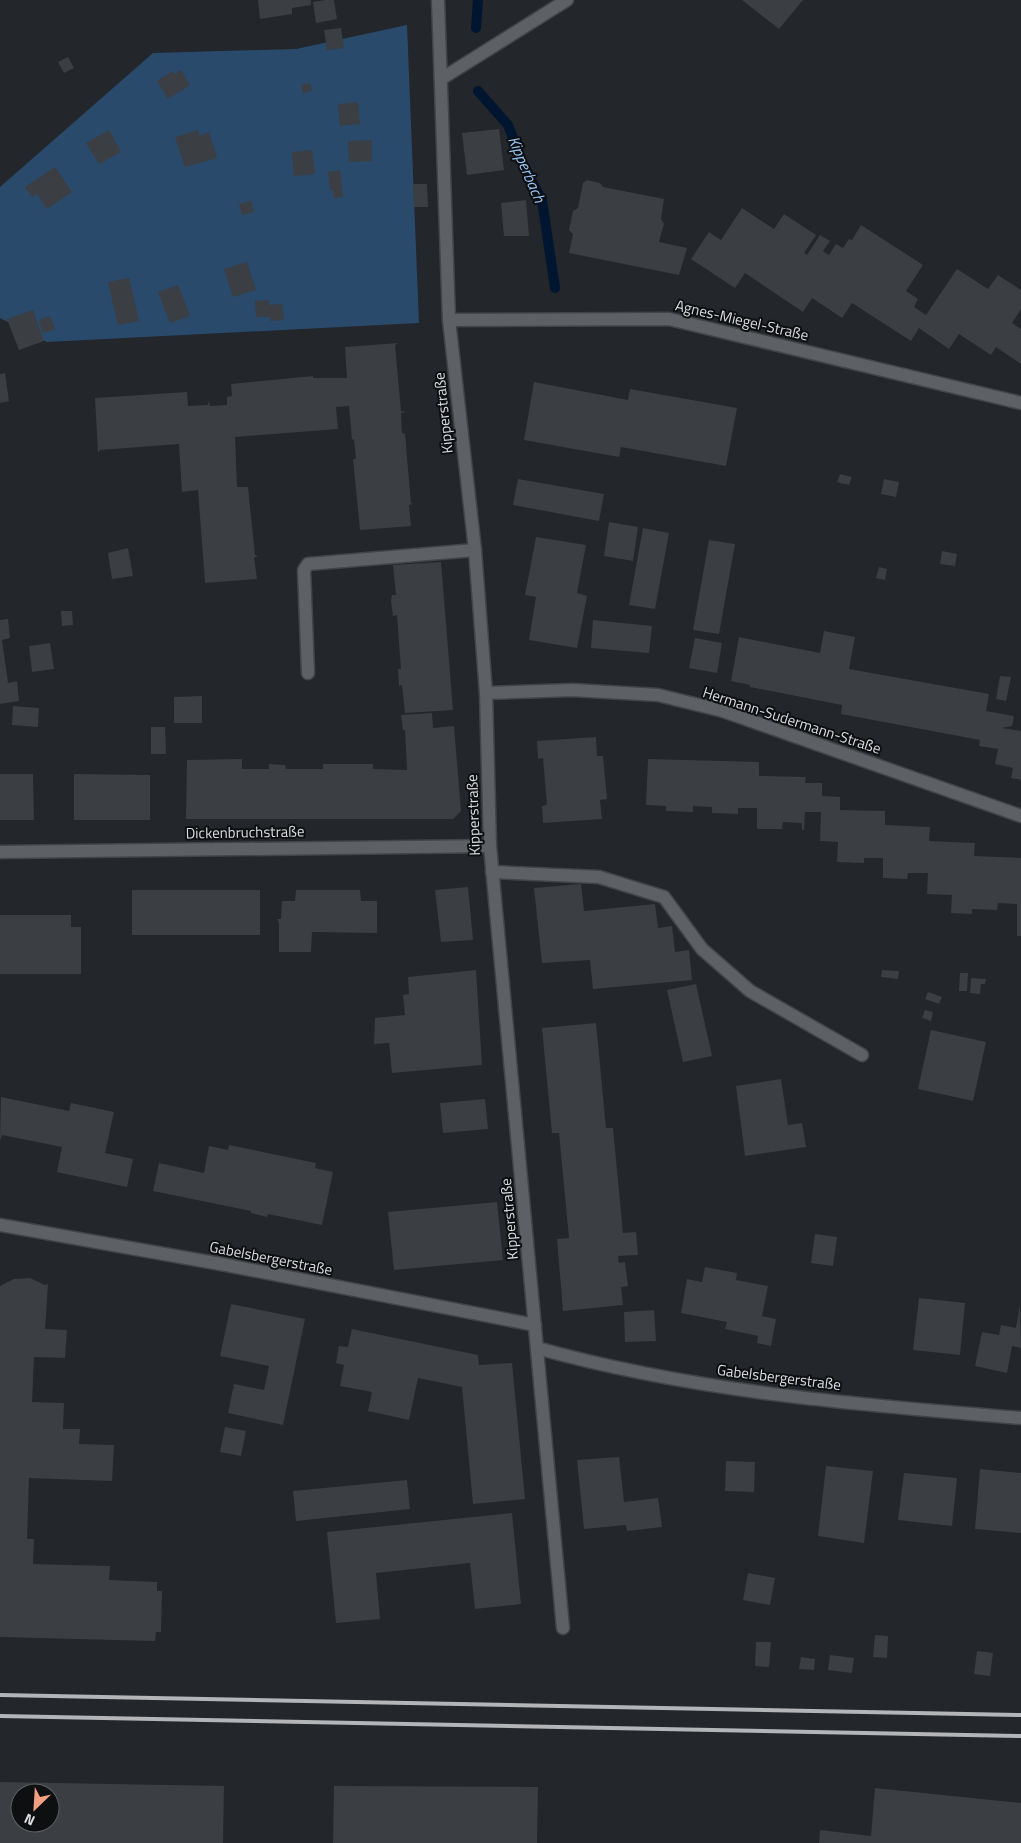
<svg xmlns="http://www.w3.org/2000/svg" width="1021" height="1843" font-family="'Titillium Web',sans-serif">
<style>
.green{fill:#2a4a6b}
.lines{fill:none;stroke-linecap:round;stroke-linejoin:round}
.stream{stroke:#001530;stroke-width:10}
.building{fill:#3b3e42;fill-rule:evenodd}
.service-casing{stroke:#424447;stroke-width:15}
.minor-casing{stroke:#424447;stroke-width:15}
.service{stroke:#5d6165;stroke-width:12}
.minor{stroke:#5d6165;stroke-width:12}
.rail{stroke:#b3b5b8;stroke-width:4}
.labels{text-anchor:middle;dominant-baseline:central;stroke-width:4;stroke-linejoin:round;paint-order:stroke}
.street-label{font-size:15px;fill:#dadcdf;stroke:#0d0f11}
.water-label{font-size:16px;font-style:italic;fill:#97c5f7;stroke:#0d0f11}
</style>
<rect width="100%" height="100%" fill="#23262a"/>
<polygon class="green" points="407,25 419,323 47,342 0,318 0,187 153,53 296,49"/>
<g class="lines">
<g class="stream">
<polyline points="476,28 478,0"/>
<polyline points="478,91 508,125 525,169 542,200 555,288"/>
</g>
</g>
<g class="building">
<polygon points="258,0 311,0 311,5 292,8 292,14 260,19"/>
<polygon points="325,0 334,0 337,19 316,23 313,2"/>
<polygon points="742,0 803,0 779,29"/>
<polygon points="341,28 344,48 327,50 324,30"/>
<polygon points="68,57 74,68 64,73 58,62"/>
<polygon points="181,70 190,85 168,99 157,81 173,71 175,74"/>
<polygon points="310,83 312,91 303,93 301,85"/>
<polygon points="358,102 360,124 340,126 338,104"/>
<polygon points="499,129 504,170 467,175 462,133"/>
<polygon points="109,130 121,152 99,164 86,143"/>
<polygon points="198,130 199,136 209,132 217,158 185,167 175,137"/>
<polygon points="372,140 372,161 349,162 348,141"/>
<polygon points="312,150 315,174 294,176 292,152"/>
<polygon points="55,167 72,192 47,209 37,194 32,197 25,187"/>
<polygon points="340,170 343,197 334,198 333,190 330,190 328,172"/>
<polygon points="587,180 600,183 603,187 664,199 661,219 664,224 659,242 687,248 679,275 569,253 573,234 569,230 573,211 578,208 583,183"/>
<polygon points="413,184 427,184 428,207 414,207"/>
<polygon points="526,200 529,236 504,236 501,203"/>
<polygon points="251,201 254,212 242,215 239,204"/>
<polygon points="742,208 774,229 784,214 816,235 804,253 807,255 820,235 830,241 823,251 829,255 836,244 843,248 849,239 852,240 861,225 923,265 906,291 918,299 914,307 926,315 957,269 988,289 998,275 1021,290 1021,309 1012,323 1021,329 1021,364 996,347 991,355 959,334 949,349 919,328 911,341 852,303 842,318 812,298 803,312 745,273 735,288 691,259 709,232 721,240"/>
<polygon points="247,262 256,290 233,297 224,269"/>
<polygon points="129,278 139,321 118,325 108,282"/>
<polygon points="178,285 190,316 170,323 158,292"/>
<polygon points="269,300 269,305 282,304 284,320 270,321 270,317 256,317 255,301"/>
<polygon points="33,310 44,341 19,350 7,319"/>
<polygon points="50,316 55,329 43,333 39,320"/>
<polygon points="398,343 395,345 401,411 406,412 401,413 402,433 405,434 411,503 413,504 409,505 411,526 360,530 353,459 356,459 354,439 352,440 349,406 336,407 338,429 235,437 237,487 248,487 255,555 258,557 254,557 257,579 205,583 198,490 182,492 179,444 100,450 98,453 95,398 187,392 188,406 208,405 209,400 210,406 227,405 227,397 232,396 231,384 313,376 313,378 347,378 345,347"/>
<polygon points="5,373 9,401 0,403 0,374"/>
<polygon points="534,382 628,400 630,389 737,408 726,466 621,447 619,457 524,440"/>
<polygon points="840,474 852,477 849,485 837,482"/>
<polygon points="518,479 604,494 599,521 513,505"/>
<polygon points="884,479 899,482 896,497 881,494"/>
<polygon points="609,522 638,527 633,561 604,556"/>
<polygon points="643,528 669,533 655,609 629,605"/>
<polygon points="536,537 586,545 577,593 587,596 577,648 529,640 536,597 525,595"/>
<polygon points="709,540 735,544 719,634 693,630"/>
<polygon points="128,548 133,576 112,579 108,553"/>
<polygon points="942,551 957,554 955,566 940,564"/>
<polygon points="441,562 453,710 405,713 402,685 399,686 398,669 401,669 397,615 393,616 391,601 392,595 396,595 393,565"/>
<polygon points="879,567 887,569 885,580 876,578"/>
<polygon points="61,611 72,611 73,625 62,626"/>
<polygon points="8,619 10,638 2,640 8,683 17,681 19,701 0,704 0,620"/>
<polygon points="593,620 652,626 649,653 591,648"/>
<polygon points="824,631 855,637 849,669 989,694 986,711 1014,716 1012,726 1002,728 1021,731 1021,780 1011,778 1013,768 995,764 998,749 979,746 980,740 841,714 842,705 750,687 750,685 731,681 739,637 820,653"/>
<polygon points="695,638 722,643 717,673 689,668"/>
<polygon points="50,643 54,669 32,672 29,646"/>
<polygon points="1000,676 1011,677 1006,701 996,699"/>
<polygon points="202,696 202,723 174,723 174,697"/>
<polygon points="13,706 39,708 38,727 12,725"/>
<polygon points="432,713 433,728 454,726 461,811 453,819 186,819 187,760 242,759 242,769 269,769 269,764 285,765 286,769 323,769 323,764 373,764 373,769 407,770 405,730 403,730 401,715"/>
<polygon points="151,727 165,727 166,754 151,754"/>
<polygon points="596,737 597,756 603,756 607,799 600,800 602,819 543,823 542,806 547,805 543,758 538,759 537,741"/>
<polygon points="648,759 759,762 759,776 806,777 805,783 822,783 822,796 840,797 840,810 885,811 885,825 930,827 929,841 975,843 974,856 1021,858 1021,936 1017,936 1017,904 998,903 997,910 972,909 972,914 951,913 952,895 927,894 928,873 908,873 907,879 883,878 883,858 864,858 864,863 837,862 838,842 820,841 821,812 805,812 804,830 802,830 802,823 783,822 782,829 757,829 757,808 738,808 738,814 712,813 712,807 693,806 693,812 666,811 666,806 646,805"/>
<polygon points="0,774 33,774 34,820 0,820"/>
<polygon points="74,774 150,775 150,820 74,820"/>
<polygon points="581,884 584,911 655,904 658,928 672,926 675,952 689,950 692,980 593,989 590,960 542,963 534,888"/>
<polygon points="468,887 473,940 441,942 435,890"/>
<rect x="132" y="890" width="128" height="45"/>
<polygon points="296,890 360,890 361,901 377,901 377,933 312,932 311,952 279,952 279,923 277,919 281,919 282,901 295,901"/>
<polygon points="0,915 71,915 71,927 81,927 81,974 0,974"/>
<polygon points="476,970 482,1065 392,1073 389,1043 374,1044 375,1018 405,1015 403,995 409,994 408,977"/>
<polygon points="882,970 899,971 898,979 881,977"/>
<polygon points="960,973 968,973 967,991 959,991"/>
<polygon points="971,978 986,979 985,984 981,984 980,994 970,993"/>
<polygon points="696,984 712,1056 683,1062 667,990"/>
<polygon points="928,992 942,997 939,1004 925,999"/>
<polygon points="925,1010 933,1012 931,1021 922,1018"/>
<polygon points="596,1023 606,1128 613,1128 623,1233 636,1232 638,1255 618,1256 619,1263 625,1262 628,1286 621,1287 623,1305 563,1311 557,1239 569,1238 559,1133 552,1133 542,1028"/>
<polygon points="931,1030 986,1042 973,1101 918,1089"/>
<polygon points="781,1079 788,1125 802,1123 806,1147 745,1156 736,1086"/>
<polygon points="1,1097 69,1111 71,1103 114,1112 105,1153 133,1159 127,1187 57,1172 62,1147 2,1135 0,1141"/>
<polygon points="485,1099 488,1129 443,1133 440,1103"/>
<polygon points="229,1145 316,1163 315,1168 333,1172 322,1225 268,1214 267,1217 251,1213 251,1211 153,1191 159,1163 204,1173 209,1146 228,1150"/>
<polygon points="497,1202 503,1260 394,1270 388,1212"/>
<polygon points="815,1234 837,1237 833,1266 811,1263"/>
<polygon points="705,1267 737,1273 736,1280 768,1286 762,1316 776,1319 771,1346 757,1343 758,1336 725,1329 727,1322 681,1313 687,1279 702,1282"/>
<polygon points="30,1278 45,1285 48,1284 45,1329 67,1330 65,1358 34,1357 32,1402 64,1403 63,1429 80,1429 79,1444 114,1445 112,1481 29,1478 27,1539 34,1539 33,1564 110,1566 109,1580 157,1582 157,1591 162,1591 161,1632 156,1632 155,1641 0,1637 0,1286 14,1279"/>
<polygon points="919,1298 965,1303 960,1355 913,1350"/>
<polygon points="231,1304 305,1319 283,1425 228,1413 234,1384 264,1390 269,1366 220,1356"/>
<polygon points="1020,1305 1021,1348 1012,1346 1007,1373 975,1366 982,1332 999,1335 1001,1325 1016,1328"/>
<polygon points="654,1310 656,1341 625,1342 624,1312"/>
<polygon points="352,1329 478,1355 479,1365 512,1363 525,1499 473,1504 462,1387 418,1378 409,1420 368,1411 372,1392 340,1386 344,1365 336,1363 339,1346 348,1347"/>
<polygon points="225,1427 246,1431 241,1456 220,1452"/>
<polygon points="619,1457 624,1502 658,1498 662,1527 627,1531 626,1525 584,1529 577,1460"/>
<polygon points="726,1461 755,1462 754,1492 725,1491"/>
<polygon points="826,1466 873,1471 864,1543 818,1536"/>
<polygon points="980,1469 1021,1473 1021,1533 975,1529"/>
<polygon points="904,1473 957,1478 952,1526 898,1520"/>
<polygon points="407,1480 410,1509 296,1521 293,1491"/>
<polygon points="512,1513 521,1604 475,1609 470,1563 376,1573 380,1619 336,1623 327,1532"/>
<polygon points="748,1573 775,1578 770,1605 743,1600"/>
<polygon points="875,1635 888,1636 887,1658 873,1657"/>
<polygon points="756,1642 771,1642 769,1667 755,1666"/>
<polygon points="977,1651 993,1653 990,1676 974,1674"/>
<polygon points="830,1655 854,1658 852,1673 828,1670"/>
<polygon points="801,1657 815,1659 814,1670 799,1669"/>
<path d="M0,1782L224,1786L223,1843H0ZM20,1793H50V1823H20Z"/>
<polygon points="334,1786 538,1787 537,1843 333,1843"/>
<polygon points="875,1788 1021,1803 1021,1843 819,1843 820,1830 871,1836"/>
</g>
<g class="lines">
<g class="service-casing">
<g id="service">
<polyline points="441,79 567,0"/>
<polyline points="308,673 304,570 308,564 475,550"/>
<polyline points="492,872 599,877 664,897 702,949 750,991 862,1055"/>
</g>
</g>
<g class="minor-casing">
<g id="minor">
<polyline points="438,0 449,320 475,550 486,693 490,846 563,1628"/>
<polyline points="449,320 669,319 1021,403"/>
<polyline points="486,693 572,690 658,695 723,711 1021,816"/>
<polyline points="0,852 490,846"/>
<polyline points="0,1225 226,1265 535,1325"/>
<path d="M537,1348C694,1392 859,1405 1021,1418"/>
</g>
</g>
<use href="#service" class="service"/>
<use href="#minor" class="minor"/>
<g class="rail">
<polyline points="0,1695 1021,1715"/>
<polyline points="0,1716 1021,1736"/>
</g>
</g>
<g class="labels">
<g class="street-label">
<text transform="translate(742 320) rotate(13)">Agnes-Miegel-Straße</text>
<text transform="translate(443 413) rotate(-96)">Kipperstraße</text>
<text transform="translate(792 720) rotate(18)">Hermann-Sudermann-Straße</text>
<text transform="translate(473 815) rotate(-92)">Kipperstraße</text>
<text transform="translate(245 832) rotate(-1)">Dickenbruchstraße</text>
<text transform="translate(509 1219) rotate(-95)">Kipperstraße</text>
<text transform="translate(271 1258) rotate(11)">Gabelsbergerstraße</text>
<text transform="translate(779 1377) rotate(7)">Gabelsbergerstraße</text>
</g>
<g class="water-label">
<text transform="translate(527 169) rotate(67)">Kipperbach</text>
</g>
</g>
<g transform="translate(35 1808) rotate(205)"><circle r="24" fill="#0d0f11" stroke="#5f6163"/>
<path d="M0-4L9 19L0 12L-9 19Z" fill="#f3a081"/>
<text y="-8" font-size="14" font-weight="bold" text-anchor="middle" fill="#dadcdf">N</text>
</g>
</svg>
